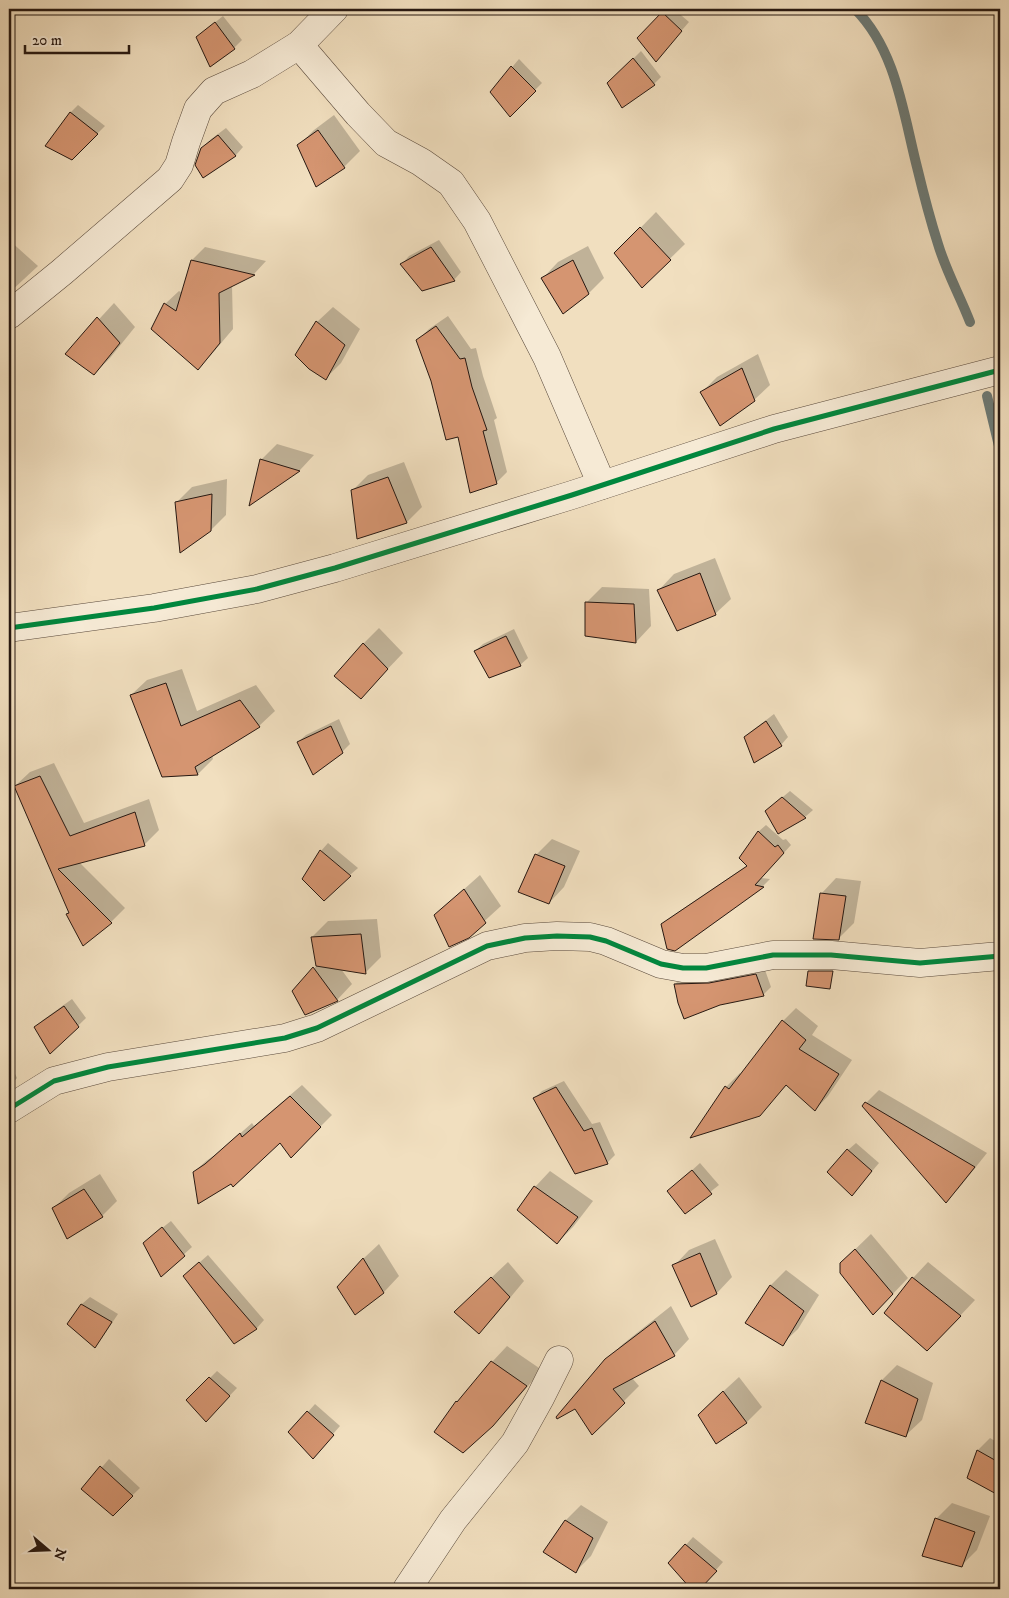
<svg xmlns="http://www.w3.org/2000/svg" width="1009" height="1598" font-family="'IM FELL DW Pica',serif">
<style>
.shadow{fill:#0003}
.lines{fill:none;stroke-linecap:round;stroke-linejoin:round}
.stream{stroke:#6d7a75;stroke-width:10}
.building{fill:#d59571;stroke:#271811}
.street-casing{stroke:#5a4a3c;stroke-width:29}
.street{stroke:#f6ead5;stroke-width:28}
.cycleway-casing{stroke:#f6ead5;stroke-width:8}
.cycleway{stroke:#00873e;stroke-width:5}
</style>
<rect width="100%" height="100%" fill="#f1dfbf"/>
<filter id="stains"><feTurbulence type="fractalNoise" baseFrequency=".004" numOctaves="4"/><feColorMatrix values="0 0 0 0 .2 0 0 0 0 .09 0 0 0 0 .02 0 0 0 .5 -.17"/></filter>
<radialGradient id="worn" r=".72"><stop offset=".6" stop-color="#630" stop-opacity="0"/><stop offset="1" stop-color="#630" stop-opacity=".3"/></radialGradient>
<g class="shadow">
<polygon points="667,9 674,9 689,22 663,52 639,38"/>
<polygon points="223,16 242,40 234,48 210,65 197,37"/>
<polygon points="641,51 661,77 654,84 609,83"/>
<polygon points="519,59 542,83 510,115 491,92"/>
<polygon points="78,105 105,126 72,159 47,145 71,112"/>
<polygon points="334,115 360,151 344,167 316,186 298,146 314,130"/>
<polygon points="226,128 243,147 236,155 204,177 202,148 210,140"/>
<polygon points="656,212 685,244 642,286 615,254"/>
<polygon points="9,240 38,266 9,293"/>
<polygon points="439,240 461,272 454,280 422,289 402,264 409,256"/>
<polygon points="588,246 604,278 589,293 563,312 543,278 558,262"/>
<polygon points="205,247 266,261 254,274 232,285 233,329 211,355 198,368 165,304 179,291 182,293 192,260"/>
<polygon points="114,303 135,327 110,358 94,374 67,354"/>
<polygon points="333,307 360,329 341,363 326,378 317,322"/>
<polygon points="448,316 471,349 476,348 483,376 497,418 494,420 507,472 496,483 432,381 418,340 429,329"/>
<polygon points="758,354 770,385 754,400 702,392 717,377"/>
<polygon points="277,444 314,455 300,470 251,503 261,460"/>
<polygon points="404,462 422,507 407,522 358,537 352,491 368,475"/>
<polygon points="227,479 226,515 211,530 176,503 192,487"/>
<polygon points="715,558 731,599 715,614 659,590 674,574"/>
<polygon points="602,587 649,589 651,626 636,642 587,635 587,602"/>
<polygon points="379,628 403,653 361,697 363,644"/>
<polygon points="514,629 528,658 520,665 475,651 483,644"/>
<polygon points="182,669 197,711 256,685 275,711 259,726 212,755 213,759 198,774 131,695 147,680"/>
<polygon points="774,714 788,737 781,745 745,737 753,730"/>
<polygon points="339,719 350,744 342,752 298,742 306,735"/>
<polygon points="54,763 84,823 149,799 159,830 145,844 79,862 125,908 111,922 84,944 67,915 70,912 15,786 30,772"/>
<polygon points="790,791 813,810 805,817 778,833 766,811"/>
<polygon points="766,825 783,840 786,839 791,845 761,878 770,879 763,886 675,949 663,924 671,917 748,865 758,832"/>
<polygon points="552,839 580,851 564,887 549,903 536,855"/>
<polygon points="328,843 358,868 350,875 321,851"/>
<polygon points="480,875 501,906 468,936 435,915"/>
<polygon points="836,878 861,881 854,923 838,939 821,894"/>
<polygon points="377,919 381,957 365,973 341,969 352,984 337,1000 294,991 317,965 312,937 328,921"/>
<polygon points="764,967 771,987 763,995 675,984 683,977"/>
<polygon points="72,999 86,1018 51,1052 36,1027 43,1020"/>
<polygon points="796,1008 818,1026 812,1035 852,1060 828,1096 815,1110 788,1084 759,1115 693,1136 726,1087 740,1073 741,1075 783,1021"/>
<polygon points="9,1061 17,1078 11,1085 9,1091"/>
<polygon points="564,1081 592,1124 600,1122 615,1155 607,1163 535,1098 542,1091"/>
<polygon points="302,1085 332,1115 291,1156 280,1141 194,1172 206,1161 218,1153 252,1123 254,1126"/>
<polygon points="879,1090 987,1153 959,1188 946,1201 866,1103"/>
<polygon points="856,1143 879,1163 852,1195 848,1150"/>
<polygon points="700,1163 719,1185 685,1212 677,1184"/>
<polygon points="550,1171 593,1201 573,1227 557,1243 535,1187"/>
<polygon points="100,1174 117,1201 102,1216 54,1208 69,1193"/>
<polygon points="171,1221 192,1247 161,1275 152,1236"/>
<polygon points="871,1234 908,1278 889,1298 841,1263"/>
<polygon points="715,1239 732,1277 717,1293 692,1306 674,1266 689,1250"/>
<polygon points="379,1244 399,1276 384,1292 356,1314 363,1259"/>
<polygon points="208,1255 264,1320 257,1328 234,1342 184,1276"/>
<polygon points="508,1262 524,1281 494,1317 479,1332 471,1297"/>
<polygon points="928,1262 975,1300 943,1334 886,1312 913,1278"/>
<polygon points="786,1270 819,1295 798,1329 782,1344 747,1323 771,1285"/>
<polygon points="90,1297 118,1314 102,1338 94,1346 69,1324 82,1304"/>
<polygon points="671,1306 689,1339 674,1355 632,1378 639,1386 592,1433 606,1360 623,1344"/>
<polygon points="507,1346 542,1370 508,1409 492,1425 457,1402 492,1362"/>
<polygon points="897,1365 933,1383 922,1420 906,1435 866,1422 882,1380"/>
<polygon points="217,1371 237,1388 213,1413 188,1400"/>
<polygon points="739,1377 762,1407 747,1422 717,1442 715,1399"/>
<polygon points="315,1404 340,1426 320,1449 308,1412"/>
<polygon points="990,1438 1000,1444 1000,1495 969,1477 978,1450"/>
<polygon points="109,1459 140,1488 113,1514 83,1489"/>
<polygon points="952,1503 990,1516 977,1550 962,1565 936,1519"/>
<polygon points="581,1505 608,1522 591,1556 576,1571 545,1552 566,1520"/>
<polygon points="693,1537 723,1562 699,1589 692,1589 670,1563"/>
</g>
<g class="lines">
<g class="stream">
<path d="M855,9C896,50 903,112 917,167C923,192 930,219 938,244C946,271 960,296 970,322"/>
<polyline points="987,396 1000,450"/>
</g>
</g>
<g class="building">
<polygon points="662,12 682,31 656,62 637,38"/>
<polygon points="215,22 235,49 210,67 196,37"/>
<polygon points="633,58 655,85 622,108 607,83"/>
<polygon points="511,66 536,91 510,117 490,92"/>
<polygon points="70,112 98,134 72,160 45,146"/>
<polygon points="318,130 345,168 316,187 297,145"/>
<polygon points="218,135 236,156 203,178 195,165 201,148"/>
<polygon points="640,227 671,260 642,288 614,253"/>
<polygon points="431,247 455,281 422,291 400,264"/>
<polygon points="191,260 255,275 219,293 220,343 198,370 151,329 164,303 176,311"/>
<polygon points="573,260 589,294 563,314 541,278"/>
<polygon points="97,317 120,343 94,375 65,354"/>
<polygon points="316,321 345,345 326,380 309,369 295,355"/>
<polygon points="436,326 460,359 465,358 472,387 487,430 483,431 497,484 470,493 458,437 446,440 431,381 416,340"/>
<polygon points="742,368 755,401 720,426 700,392"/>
<polygon points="260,459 300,471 249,506"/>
<polygon points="388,477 407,523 357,539 351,490"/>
<polygon points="212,494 211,531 180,553 175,502"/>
<polygon points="700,573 716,615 677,631 657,590"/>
<polygon points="585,602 634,604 636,643 585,636"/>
<polygon points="506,636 521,666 489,678 474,651"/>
<polygon points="363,643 388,669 361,699 334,676"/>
<polygon points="166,683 181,726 240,700 260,727 195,767 198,775 162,777 130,695"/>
<polygon points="766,721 782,746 754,763 744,737"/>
<polygon points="331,726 343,753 313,775 297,742"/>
<polygon points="40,776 70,836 135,812 145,846 58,869 112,923 83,946 66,914 69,913 14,786"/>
<polygon points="782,797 806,818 778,834 765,811"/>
<polygon points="758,831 775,847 778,845 784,853 755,885 764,887 675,951 667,949 661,924 747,866 739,858"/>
<polygon points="320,850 351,876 324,901 302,879"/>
<polygon points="535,854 565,866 549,904 518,892"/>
<polygon points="464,889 486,923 469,938 449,947 434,915"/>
<polygon points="820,893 846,896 839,940 813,939"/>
<polygon points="361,934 366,974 316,966 311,937"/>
<polygon points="313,967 338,1001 305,1015 292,991"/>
<polygon points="808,971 833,971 830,989 806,986"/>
<polygon points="756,974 764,996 720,1005 684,1019 678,1003 674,984 709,983"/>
<polygon points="64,1006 79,1027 50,1054 34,1027"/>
<polygon points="782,1020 806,1040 799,1049 839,1074 815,1111 786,1085 760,1116 690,1138 725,1086 729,1089"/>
<polygon points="556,1087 584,1131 592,1128 608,1164 575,1174 533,1098"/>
<polygon points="290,1096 321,1127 291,1158 280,1143 233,1187 231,1184 198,1204 193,1172 205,1164 240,1133 242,1137"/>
<polygon points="865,1102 975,1167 946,1203 862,1106"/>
<polygon points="847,1149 872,1171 852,1196 827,1172"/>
<polygon points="692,1170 712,1194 685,1214 667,1191"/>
<polygon points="534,1186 578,1217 557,1244 517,1210"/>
<polygon points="84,1189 103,1217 67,1239 52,1208"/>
<polygon points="162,1227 185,1256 161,1277 143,1243"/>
<polygon points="855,1249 893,1294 873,1315 840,1273 840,1263"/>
<polygon points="700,1253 717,1294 691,1307 672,1265"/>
<polygon points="363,1258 384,1293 355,1315 337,1287"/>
<polygon points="199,1262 257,1329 234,1344 183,1276"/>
<polygon points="491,1277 510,1297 479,1334 454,1312"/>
<polygon points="912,1277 961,1316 927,1351 884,1313"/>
<polygon points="770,1285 804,1311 783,1346 745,1323"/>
<polygon points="81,1304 112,1322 95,1348 67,1324"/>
<polygon points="655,1321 675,1356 613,1389 625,1403 592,1435 575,1409 557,1419 556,1417 605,1359"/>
<polygon points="491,1361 527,1386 493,1426 463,1453 434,1432 456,1401 457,1402"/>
<polygon points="209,1377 230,1396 206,1422 186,1400"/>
<polygon points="881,1380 918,1399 906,1437 865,1423"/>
<polygon points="723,1391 747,1423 716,1444 698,1415"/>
<polygon points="307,1411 334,1435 313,1459 288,1432"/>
<polygon points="977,1450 1000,1463 1000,1496 967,1478"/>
<polygon points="100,1466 133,1496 113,1516 81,1489"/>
<polygon points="935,1518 975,1532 962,1567 922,1556"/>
<polygon points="565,1520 593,1538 576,1573 543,1552"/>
<polygon points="685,1544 717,1571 700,1589 691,1589 668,1563"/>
</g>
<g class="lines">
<g class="street-casing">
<g id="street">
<polyline points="299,45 358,114 386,143 421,162 451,183 477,221 547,357 602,485"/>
<polyline points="9,315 62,272 170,179 179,165 186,142 198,109 214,91 252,74 299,45 334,9"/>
<polyline points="9,628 154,608 257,589 335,568 572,495 774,429 1000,370"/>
<polyline points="9,1109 54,1081 108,1067 285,1038 317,1028 487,946 525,938 557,936 590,937 606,941 661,964 683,968 706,968 773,955 831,955 920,963 1000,956"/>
<polyline points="407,1589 453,1520 515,1443 540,1398 559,1360"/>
</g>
</g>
<use href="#street" class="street"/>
<g class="cycleway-casing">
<g id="cycleway">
<polyline points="9,628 154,608 257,589 335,568 572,495 774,429 1000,370"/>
<polyline points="9,1109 54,1081 108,1067 285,1038 317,1028 487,946 525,938 557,936 590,937 606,941 661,964 683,968 706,968 773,955 831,955 920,963 1000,956"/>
</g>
</g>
<use href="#cycleway" class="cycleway"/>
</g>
<rect width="1009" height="1598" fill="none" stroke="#f1dfbf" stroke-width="30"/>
<rect x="10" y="10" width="989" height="1578" fill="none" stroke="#271811" stroke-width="2.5"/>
<rect x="15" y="15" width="979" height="1568" fill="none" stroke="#271811"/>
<g transform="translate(48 1550) rotate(109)" stroke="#f6ead5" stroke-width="4" paint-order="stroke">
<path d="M0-4L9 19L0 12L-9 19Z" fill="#271811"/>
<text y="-8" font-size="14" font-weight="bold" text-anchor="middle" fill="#271811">N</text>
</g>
<path d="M25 45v8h104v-8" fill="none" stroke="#271811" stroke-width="2.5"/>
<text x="32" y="45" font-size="15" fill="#271811" stroke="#f6ead5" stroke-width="4" paint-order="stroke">20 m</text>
<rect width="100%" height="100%" filter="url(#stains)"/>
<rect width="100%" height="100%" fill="url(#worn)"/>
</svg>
